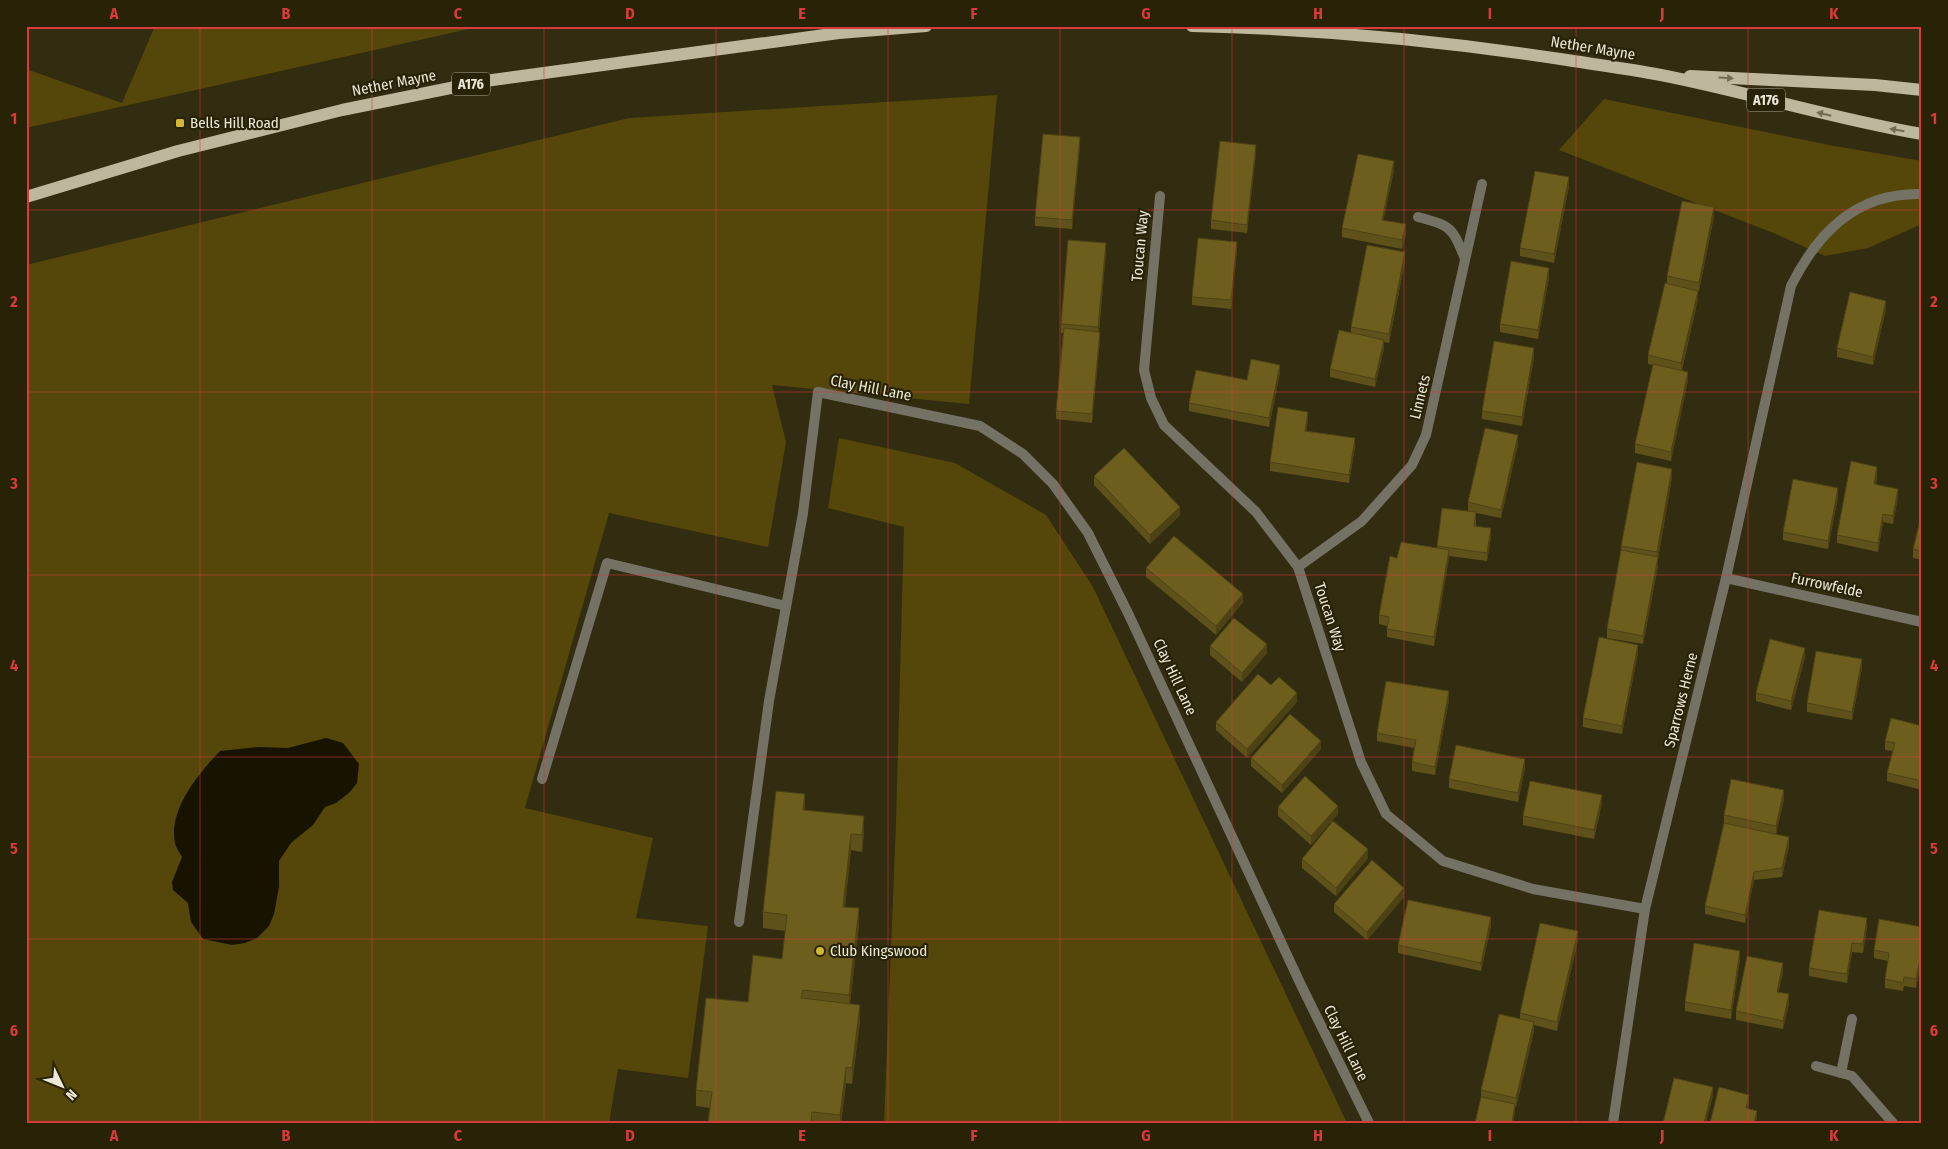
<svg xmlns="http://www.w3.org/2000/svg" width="1948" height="1149" font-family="'Fira Sans Condensed',sans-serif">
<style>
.green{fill:#544709}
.water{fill:#181300}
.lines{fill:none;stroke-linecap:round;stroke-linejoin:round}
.service{stroke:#747165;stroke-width:10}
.minor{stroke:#747165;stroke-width:10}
.tertiary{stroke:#747165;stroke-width:10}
.primary{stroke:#bdb79d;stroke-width:12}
.wall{fill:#5e5119}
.shaded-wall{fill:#4c4214}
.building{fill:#6d5e1d;stroke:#4c4214}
.oneway{fill:#726c52}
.grid{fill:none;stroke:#d83b3a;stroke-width:1;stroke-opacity:0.55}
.poi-dot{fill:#d2b736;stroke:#282207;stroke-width:2}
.labels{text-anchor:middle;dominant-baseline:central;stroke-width:4.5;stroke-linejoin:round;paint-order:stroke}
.shield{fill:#282207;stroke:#b1ad99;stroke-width:1}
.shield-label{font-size:14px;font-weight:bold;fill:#ece8d8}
.street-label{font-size:15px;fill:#ece8d8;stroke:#282207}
.poi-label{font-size:15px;fill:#ece8d8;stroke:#282207;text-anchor:start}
.neatline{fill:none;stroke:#d83b3a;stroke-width:2}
.grid-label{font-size:16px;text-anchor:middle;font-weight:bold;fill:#d83b3a}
</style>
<rect width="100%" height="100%" fill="#322c11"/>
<g class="green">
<polygon points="155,26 482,26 26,128 26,69 122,103"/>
<polygon points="997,95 969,404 772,385 786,442 768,547 609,513 525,808 653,838 636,918 708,926 688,1078 618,1069 609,1123 26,1123 26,265 629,118"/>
<polygon points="1604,99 1829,145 1922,161 1922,224 1868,248 1825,256 1771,232 1559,150"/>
<polygon points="839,438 955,463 1046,515 1093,587 1347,1123 884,1123 896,823 904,527 828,508"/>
</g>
<path class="water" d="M326,738L343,743L359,764L357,783L350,792L336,803L325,807L313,825L291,843L279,861V887L274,914L269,926L257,938L245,943L232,945L203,939L191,922L188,903L173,890L172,882L182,857C180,853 176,848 175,843C168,810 199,773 220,751L258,747L288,748Z"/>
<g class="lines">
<g class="service">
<polyline points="542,779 607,563 786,606"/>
<polyline points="739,922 769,701 803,513 818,392"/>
</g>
<g class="minor">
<polyline points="1160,196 1144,370 1151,398 1164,425 1256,512 1298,567 1361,762 1386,814 1443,861 1533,889 1645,909"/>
<path d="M1418,217C1451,226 1452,226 1465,259"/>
<polyline points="818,392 980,426 1023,454 1053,484 1088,533 1128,613 1301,985 1369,1123"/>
<polyline points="1298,567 1362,521 1412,465 1426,435 1482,184"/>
<polyline points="1726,578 1922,622"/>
<polyline points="1816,1066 1852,1076 1893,1123"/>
<polyline points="1841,1073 1852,1019"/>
</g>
<path class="tertiary" d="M1613,1123L1645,909L1726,578L1791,286C1818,232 1857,192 1922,194"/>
<g class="primary">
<path d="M1192,26C1318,29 1443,41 1567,60C1598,65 1630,69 1661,75C1748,92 1834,119 1922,134"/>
<polyline points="1690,76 1875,85 1922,90"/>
<polyline points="26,197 178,151 342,110 485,81 839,33 926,26"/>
</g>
</g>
<g class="wall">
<polygon points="1080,146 1072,229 1035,226 1035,217"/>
<polygon points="1256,153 1247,233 1211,229 1211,220"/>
<polygon points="1394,170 1383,220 1406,233 1402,249 1342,237 1342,228"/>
<polygon points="1569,186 1554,263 1520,256 1520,248"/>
<polygon points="1714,216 1699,291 1698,291 1698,299 1682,370 1688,380 1671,461 1635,453 1635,444 1653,365 1648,364 1648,355 1667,283 1667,276"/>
<polygon points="1237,250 1231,309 1192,305 1192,297"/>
<polygon points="1106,252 1099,332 1100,340 1092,423 1056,419 1056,411 1063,333 1061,333 1061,324"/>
<polygon points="1405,261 1389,343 1384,342 1384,348 1375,387 1330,377 1330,369 1351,332 1351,327"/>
<polygon points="1549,277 1538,339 1500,332 1500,324"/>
<polygon points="1886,309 1873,365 1837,357 1837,348"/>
<polygon points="1534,357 1522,426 1482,419 1482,411"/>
<polygon points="1280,373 1269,427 1189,411 1189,403 1247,380"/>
<polygon points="1308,420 1306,431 1355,447 1349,483 1270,471 1270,462"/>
<polygon points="1518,444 1501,518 1476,513 1476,526 1491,537 1487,561 1449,556 1434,646 1387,637 1387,626 1379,624 1379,615 1397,558 1437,548 1437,546 1474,512 1468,511 1468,502"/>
<polygon points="1877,475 1876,484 1898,497 1893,524 1883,522 1878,552 1837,543 1837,535"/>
<polygon points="1094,476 1180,515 1150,544 1094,485"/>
<polygon points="1672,477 1658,559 1658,566 1643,644 1607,638 1607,629 1621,550 1621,546"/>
<polygon points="1838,496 1828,549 1783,540 1783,532"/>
<polygon points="1922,512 1922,560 1913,558 1913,549"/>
<polygon points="1146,568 1243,602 1216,635 1146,577"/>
<polygon points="1210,646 1267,653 1242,682 1210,655"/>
<polygon points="1638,653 1622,734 1583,727 1583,718"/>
<polygon points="1805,657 1791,710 1756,701 1756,693"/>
<polygon points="1862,668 1852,720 1807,712 1807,703"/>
<polygon points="1271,685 1297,702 1247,758 1216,730 1216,722"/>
<polygon points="1449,700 1435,775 1412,771 1412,762 1414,748 1377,741 1377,733"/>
<polygon points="1922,726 1922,790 1887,781 1887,773 1893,751 1885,750 1885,741"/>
<polygon points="1321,749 1282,793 1251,766 1251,758"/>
<polygon points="1525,768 1518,802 1449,788 1449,779"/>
<polygon points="1784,799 1776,834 1789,846 1782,877 1754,880 1745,923 1705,914 1705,906 1724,824 1724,815"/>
<polygon points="1602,803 1594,839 1523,825 1523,816"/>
<polygon points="1278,807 1338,814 1311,845 1278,816"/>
<polygon points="805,810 864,833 862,852 851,850 845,907 859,924 850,1004 860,1021 852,1084 846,1083 841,1123 708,1123 710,1108 696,1106 696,1090 748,1002 782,959 785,931 763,928 763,912"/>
<polygon points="1368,858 1336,896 1302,868 1302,859"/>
<polygon points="1404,897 1367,940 1334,912 1334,904"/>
<polygon points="1491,926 1481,971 1398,953 1398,945"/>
<polygon points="1867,927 1863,953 1852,952 1847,983 1809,976 1809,968"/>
<polygon points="1922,927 1922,962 1921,962 1916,988 1904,986 1903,991 1885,988 1885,979 1888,961 1874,958 1874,950"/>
<polygon points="1578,940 1557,1031 1534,1025 1534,1031 1516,1107 1515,1106 1515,1113 1481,1097 1481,1090 1520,1019 1520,1013"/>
<polygon points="1740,959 1731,1019 1685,1011 1685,1002"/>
<polygon points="1783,972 1778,992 1789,1003 1783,1029 1736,1020 1736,1011"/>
</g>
<g class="shaded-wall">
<polygon points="1080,137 1080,146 1072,229 1072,220"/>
<polygon points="1256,145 1256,153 1247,233 1247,225"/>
<polygon points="1394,161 1394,170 1382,228 1382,220"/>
<polygon points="1569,177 1569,186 1554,263 1554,254"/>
<polygon points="1714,207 1714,216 1699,291 1699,283"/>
<polygon points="1406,224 1406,233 1402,249 1402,240"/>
<polygon points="1237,242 1237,250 1231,309 1231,300"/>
<polygon points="1106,243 1106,252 1098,336 1098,327"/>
<polygon points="1405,252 1405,261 1389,343 1389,334"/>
<polygon points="1549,268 1549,277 1538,339 1538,330"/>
<polygon points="1698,291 1698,299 1681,371 1681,363"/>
<polygon points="1886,301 1886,309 1873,365 1873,357"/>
<polygon points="1100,332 1100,340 1092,423 1092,414"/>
<polygon points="1384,340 1384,348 1375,387 1375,379"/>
<polygon points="1534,348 1534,357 1522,426 1522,417"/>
<polygon points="1280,365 1280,373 1269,427 1269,418"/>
<polygon points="1688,372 1688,380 1671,461 1671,452"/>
<polygon points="1308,412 1308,420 1305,439 1305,431"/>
<polygon points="1518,435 1518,444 1501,518 1501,510"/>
<polygon points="1355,438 1355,447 1349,483 1349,475"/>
<polygon points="1877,467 1877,475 1874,493 1874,484"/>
<polygon points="1672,469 1672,477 1658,559 1658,566 1643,644 1643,636 1657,559 1657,552"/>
<polygon points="1838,488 1838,496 1828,549 1828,541"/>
<polygon points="1898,489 1898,497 1893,524 1893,516"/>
<polygon points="1180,507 1180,515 1150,544 1150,535"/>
<polygon points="1883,514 1883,522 1878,552 1878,543"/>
<polygon points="1491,528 1491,537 1487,561 1487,553"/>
<polygon points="1449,550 1449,559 1434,646 1434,637"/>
<polygon points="1243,594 1243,602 1216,635 1216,626"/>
<polygon points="1267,644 1267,653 1242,682 1242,673"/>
<polygon points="1638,645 1638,653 1622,734 1622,726"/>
<polygon points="1805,648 1805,657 1791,710 1791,701"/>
<polygon points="1862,659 1862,668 1852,720 1852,712"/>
<polygon points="1449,691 1449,700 1435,775 1435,767"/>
<polygon points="1297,693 1297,702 1247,758 1247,749"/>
<polygon points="1321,741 1321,749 1282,793 1282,785"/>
<polygon points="1525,759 1525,768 1518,802 1518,793"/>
<polygon points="1784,790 1784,799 1776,835 1776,826"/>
<polygon points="805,794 805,810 803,810"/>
<polygon points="1602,795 1602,803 1594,839 1594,830"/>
<polygon points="1338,806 1338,814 1311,845 1311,836"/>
<polygon points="864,816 864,833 862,852 862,835"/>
<polygon points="851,834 851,850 843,923 843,907"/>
<polygon points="1789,837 1789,846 1782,877 1782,868"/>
<polygon points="1368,849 1368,858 1336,896 1336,888"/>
<polygon points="1754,872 1754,880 1745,923 1745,915"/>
<polygon points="1404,888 1404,897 1367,940 1367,932"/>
<polygon points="859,908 859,924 849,1011 849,995"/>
<polygon points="1491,917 1491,926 1481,971 1481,963"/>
<polygon points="1867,918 1867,927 1863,953 1863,944"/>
<polygon points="1578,931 1578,940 1557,1031 1557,1022"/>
<polygon points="1852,943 1852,952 1847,983 1847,974"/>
<polygon points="1740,951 1740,959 1731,1019 1731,1010"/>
<polygon points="1921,954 1921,962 1916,988 1916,979"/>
<polygon points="1783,963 1783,972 1777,1000 1777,992"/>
<polygon points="1789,994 1789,1003 1783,1029 1783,1021"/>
<polygon points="860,1005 860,1021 852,1084 852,1068"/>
<polygon points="1534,1022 1534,1031 1516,1107 1516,1098"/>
<polygon points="846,1067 846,1083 841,1123 840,1123 840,1115"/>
<polygon points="1713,1087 1713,1096 1706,1123 1704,1123"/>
<polygon points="1749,1095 1749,1103 1746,1117 1746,1108"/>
<polygon points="1515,1104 1515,1113 1513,1123 1512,1123"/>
<polygon points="1757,1111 1757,1119 1756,1123 1754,1123"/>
</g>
<g class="building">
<polygon points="1043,134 1080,137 1072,220 1035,217"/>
<polygon points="1220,141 1256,145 1247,225 1211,220"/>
<polygon points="1358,154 1394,161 1382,220 1406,224 1402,240 1342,228"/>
<polygon points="1535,171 1569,177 1554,254 1520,248"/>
<polygon points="1682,201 1714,207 1699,283 1667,276"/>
<polygon points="1198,238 1237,242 1231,300 1192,297"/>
<polygon points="1068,240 1106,243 1098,327 1061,324"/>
<polygon points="1367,245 1405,252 1389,334 1351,327"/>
<polygon points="1511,261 1549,268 1538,330 1500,324"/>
<polygon points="1665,283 1698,291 1681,363 1648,355"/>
<polygon points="1850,292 1886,301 1873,357 1837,348"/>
<polygon points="1064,328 1100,332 1092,414 1056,411"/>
<polygon points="1339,330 1384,340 1375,379 1330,369"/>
<polygon points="1494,341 1534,348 1522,417 1482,411"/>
<polygon points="1251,359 1280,365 1269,418 1189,403 1196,370 1247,380"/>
<polygon points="1653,364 1688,372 1671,452 1635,444"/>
<polygon points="1278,407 1308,412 1305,431 1355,438 1349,475 1270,462"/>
<polygon points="1485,428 1518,435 1501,510 1468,502"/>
<polygon points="1124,448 1180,507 1150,535 1094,476"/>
<polygon points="1851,461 1877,467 1874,484 1898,489 1893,516 1883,514 1878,543 1837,535"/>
<polygon points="1637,462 1672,469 1657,552 1621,546"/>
<polygon points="1793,479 1838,488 1828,541 1783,532"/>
<polygon points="1442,508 1476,512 1474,526 1491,528 1487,553 1437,546"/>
<polygon points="1922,512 1922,551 1913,549"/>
<polygon points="1174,536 1243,594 1216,626 1146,568"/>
<polygon points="1401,542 1449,550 1434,637 1387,629 1389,617 1379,615 1390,556 1397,558"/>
<polygon points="1621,550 1658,557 1643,636 1607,629"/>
<polygon points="1234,618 1267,644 1242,673 1210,646"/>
<polygon points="1599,637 1638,645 1622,726 1583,718"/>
<polygon points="1770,639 1805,648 1791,701 1756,693"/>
<polygon points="1816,651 1862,659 1852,712 1807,703"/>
<polygon points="1258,674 1271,685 1279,677 1297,693 1247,749 1216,722"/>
<polygon points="1386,681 1449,691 1435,767 1412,762 1416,740 1377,733"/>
<polygon points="1290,714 1321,741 1282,785 1251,758"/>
<polygon points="1891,718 1922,726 1922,781 1887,773 1895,743 1885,741"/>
<polygon points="1456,745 1525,759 1518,793 1449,779"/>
<polygon points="1305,776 1338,806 1311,836 1278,807"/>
<polygon points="1731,779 1784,790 1776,826 1724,815"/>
<polygon points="1530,781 1602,795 1594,830 1523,816"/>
<polygon points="776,791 805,794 803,810 864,816 862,835 851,834 843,907 859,908 849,995 803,990 801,998 860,1005 852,1068 846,1067 840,1115 812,1112 811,1123 708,1123 712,1092 696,1090 706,998 748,1002 753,955 782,959 787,915 763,912"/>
<polygon points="1333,821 1368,849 1336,888 1302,859"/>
<polygon points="1724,823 1789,837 1782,868 1754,872 1745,915 1705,906"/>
<polygon points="1372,860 1404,888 1367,932 1334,904"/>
<polygon points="1408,900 1491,917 1481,963 1398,945"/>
<polygon points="1819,910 1867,918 1863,944 1852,943 1847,974 1809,968"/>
<polygon points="1879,919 1922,927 1922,954 1921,954 1916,979 1904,977 1903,983 1885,979 1889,953 1874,950"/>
<polygon points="1540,923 1578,931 1557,1022 1520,1013"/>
<polygon points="1694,943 1740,951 1731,1010 1685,1002"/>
<polygon points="1747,956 1783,963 1777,992 1789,994 1783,1021 1736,1011"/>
<polygon points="1499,1014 1534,1022 1516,1098 1481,1090"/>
<polygon points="1674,1078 1713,1087 1704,1123 1663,1123"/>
<polygon points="1719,1087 1749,1095 1746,1108 1757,1111 1754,1123 1710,1123"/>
<polygon points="1481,1097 1515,1104 1512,1123 1475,1123"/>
</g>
<defs><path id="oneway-solid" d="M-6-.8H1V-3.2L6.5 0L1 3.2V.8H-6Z" transform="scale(1.25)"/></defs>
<g class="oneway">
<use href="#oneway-solid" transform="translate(1726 78) rotate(3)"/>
<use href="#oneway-solid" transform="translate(1824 114) rotate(-167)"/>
<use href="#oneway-solid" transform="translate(1897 130) rotate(-170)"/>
</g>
<path class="grid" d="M200,26V1123M372,26V1123M544,26V1123M716,26V1123M888,26V1123M1060,26V1123M1232,26V1123M1404,26V1123M1576,26V1123M1748,26V1123M26,210H1922M26,392H1922M26,575H1922M26,757H1922M26,939H1922"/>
<g class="poi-dot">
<rect x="175" y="118" width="10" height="10" rx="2.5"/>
<circle cx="820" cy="951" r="5"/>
</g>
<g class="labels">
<g class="shield">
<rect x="452" y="72.5" width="38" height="23" rx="4"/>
<rect x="1747" y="88.5" width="38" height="23" rx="4"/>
</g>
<g class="shield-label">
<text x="471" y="84">A176</text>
<text x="1766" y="100">A176</text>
</g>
<g class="street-label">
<text transform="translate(1593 48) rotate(9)">Nether Mayne</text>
<text transform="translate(394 83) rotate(-11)">Nether Mayne</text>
<text transform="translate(1140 246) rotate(-85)">Toucan Way</text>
<text transform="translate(871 388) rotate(11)">Clay Hill Lane</text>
<text transform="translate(1420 397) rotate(-76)">Linnets</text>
<text transform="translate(1827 585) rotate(12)">Furrowfelde</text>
<text transform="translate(1330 617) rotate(72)">Toucan Way</text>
<text transform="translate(1175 677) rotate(65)">Clay Hill Lane</text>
<text transform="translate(1681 700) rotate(-76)">Sparrows Herne</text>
<text transform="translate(1346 1043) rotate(64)">Clay Hill Lane</text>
</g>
<g class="poi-label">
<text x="190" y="123">Bells Hill Road</text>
<text x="830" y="951">Club Kingswood</text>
</g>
</g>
<rect width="1948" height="1149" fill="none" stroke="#282207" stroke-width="55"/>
<g transform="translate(62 1086) rotate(133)" stroke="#282207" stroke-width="4" paint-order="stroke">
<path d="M0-4L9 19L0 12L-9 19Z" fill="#ece8d8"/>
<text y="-8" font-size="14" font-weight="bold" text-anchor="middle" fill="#ece8d8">N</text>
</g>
<rect x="28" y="28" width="1892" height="1094" class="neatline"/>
<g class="grid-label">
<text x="114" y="19">A</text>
<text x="286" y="19">B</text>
<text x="458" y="19">C</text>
<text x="630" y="19">D</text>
<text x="802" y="19">E</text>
<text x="974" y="19">F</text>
<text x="1146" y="19">G</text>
<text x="1318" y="19">H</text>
<text x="1490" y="19">I</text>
<text x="1662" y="19">J</text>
<text x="1834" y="19">K</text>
<text x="14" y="124">1</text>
<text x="1934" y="124">1</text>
<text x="14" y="307">2</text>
<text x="1934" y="307">2</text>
<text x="14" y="489">3</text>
<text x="1934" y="489">3</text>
<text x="14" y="671">4</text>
<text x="1934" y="671">4</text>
<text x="14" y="854">5</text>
<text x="1934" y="854">5</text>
<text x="14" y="1036">6</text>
<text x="1934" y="1036">6</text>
<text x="114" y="1141">A</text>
<text x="286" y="1141">B</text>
<text x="458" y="1141">C</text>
<text x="630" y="1141">D</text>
<text x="802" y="1141">E</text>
<text x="974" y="1141">F</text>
<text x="1146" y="1141">G</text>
<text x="1318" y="1141">H</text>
<text x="1490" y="1141">I</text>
<text x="1662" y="1141">J</text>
<text x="1834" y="1141">K</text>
</g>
</svg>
